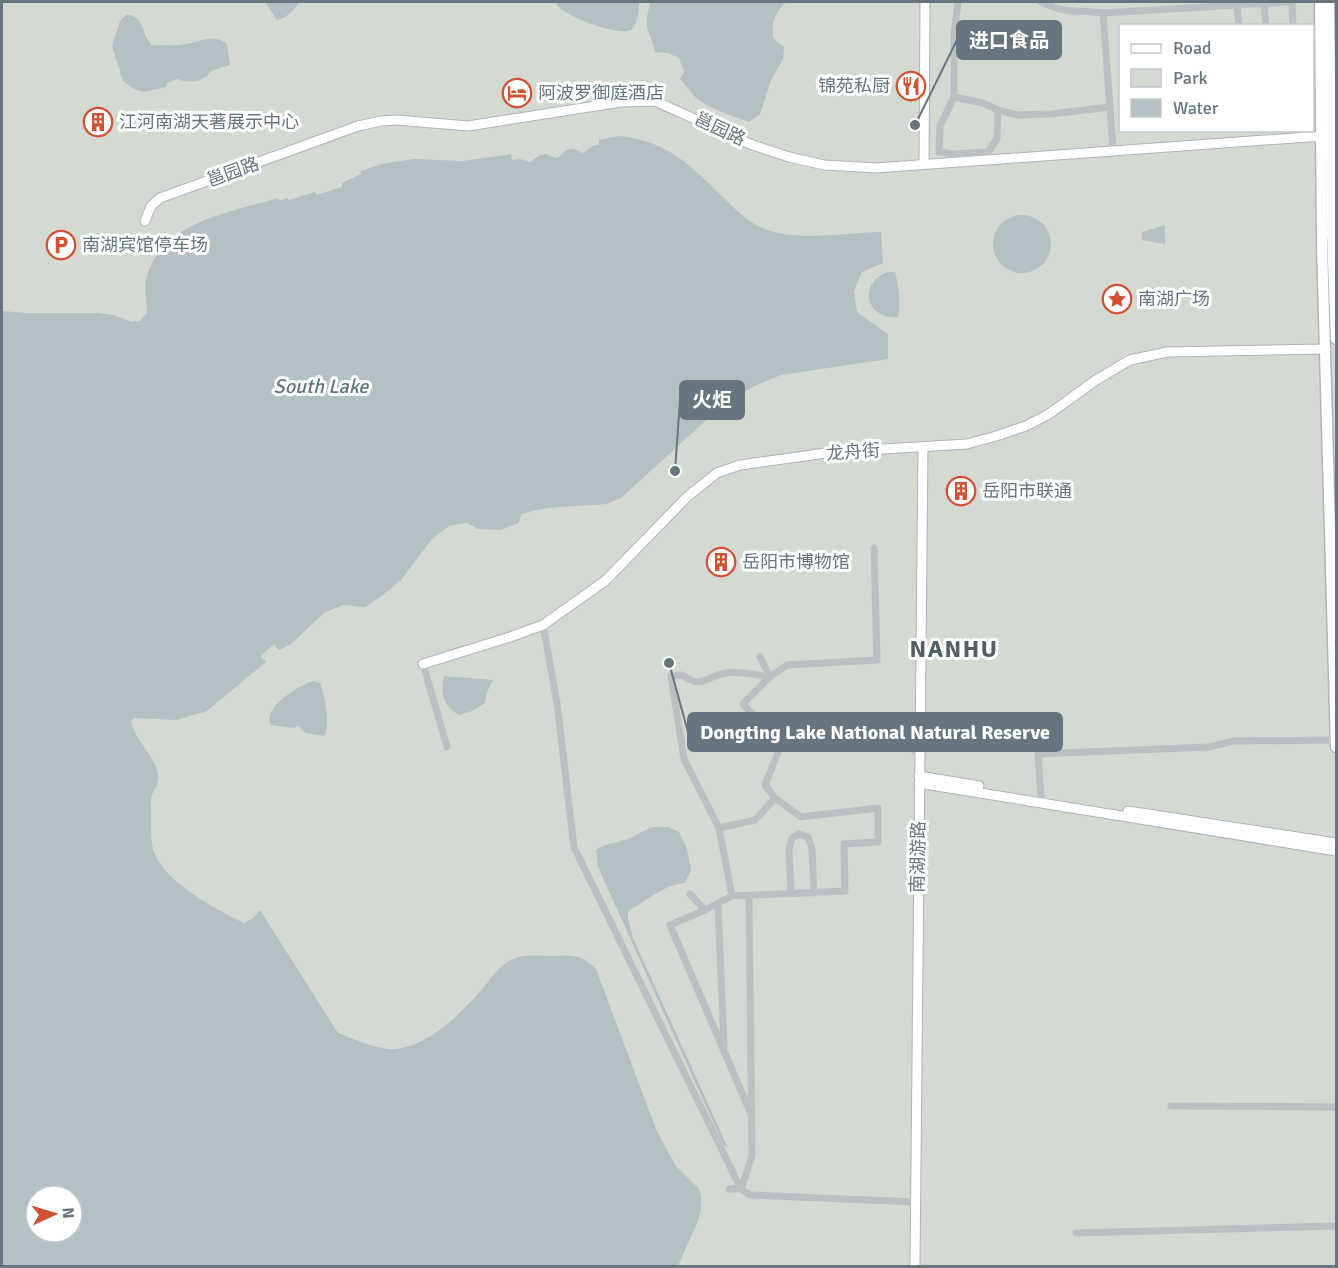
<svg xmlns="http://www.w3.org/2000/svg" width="1338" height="1268" font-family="Signika,'Noto Sans SC',sans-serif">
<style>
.green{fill:#d4d9d1;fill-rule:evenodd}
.water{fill:#b4c0c3;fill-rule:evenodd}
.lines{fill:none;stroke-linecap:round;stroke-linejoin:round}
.secondary-casing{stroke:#aeb4b7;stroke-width:11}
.primary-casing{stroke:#b0b4b7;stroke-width:13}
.street{stroke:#bcc0c3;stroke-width:7}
.secondary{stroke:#fff;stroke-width:9}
.primary{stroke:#fff;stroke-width:10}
.labels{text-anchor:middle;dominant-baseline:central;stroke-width:6;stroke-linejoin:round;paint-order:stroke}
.poi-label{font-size:18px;fill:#66757f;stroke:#fff;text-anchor:start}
.street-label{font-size:18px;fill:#66757f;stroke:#fff}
.water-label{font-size:20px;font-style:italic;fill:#62777c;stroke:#fff}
.district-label{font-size:24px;font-weight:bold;letter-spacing:1.5px;fill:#535e65;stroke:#fff}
.leader{fill:none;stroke:#66757f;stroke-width:2}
.callout-dot{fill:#66757f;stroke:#fff;stroke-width:2}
.callout{fill:#66757f;stroke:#66757f;stroke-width:2}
.callout-label{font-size:20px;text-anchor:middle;font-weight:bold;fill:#fff}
</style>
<rect width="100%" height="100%" fill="#f4f4f1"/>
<path class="green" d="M2,2H1336V1266H2ZM1120,26H1312V130H1120ZM36,1196H72V1232H36Z"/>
<g class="water">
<path d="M265,2H299C293,11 288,17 277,20Z"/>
<path d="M555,2H639C639,9 638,24 632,29C621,38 572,18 561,9C558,7 557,4 555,2Z"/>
<path d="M651,2H786C774,15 772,20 773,38L784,47L783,59L771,80L760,114L749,122C733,116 714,110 700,101C693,96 687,86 680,79L684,72L679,58L668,53L655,52C649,27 642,28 651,2Z"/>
<path d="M126,15C145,14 141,36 152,45C164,46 179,46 191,43C205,40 214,34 227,44L230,65L211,71C204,82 189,84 177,79L167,83L166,87L144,92L134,89L123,81L112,46L120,21Z"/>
<path d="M620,136C669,142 690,165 724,198C737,211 749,223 767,230C797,241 849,233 881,232L883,263L862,272L854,291L857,312L888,334V359L781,375L752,387L713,414L621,498L606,504C577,507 550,505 522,514L518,523L501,530L478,529L467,523L449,526L431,540L401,580L383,595L365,607L343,605L324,613L291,644L279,650L274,644L261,656L266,662L207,711L176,720L135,718L131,721C135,741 154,754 158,774C160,783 155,787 152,795C150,800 151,808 151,813C151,826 150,843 155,854C165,882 218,911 244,923L253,918L260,910L338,1033C353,1039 378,1050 395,1049C428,1046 457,1017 478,994C489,982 498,966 513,959C524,954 543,956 554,956C574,955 582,955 596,969L656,1129L675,1165L699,1189L701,1197V1210L698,1221L678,1266H2V311L26,313H97L114,315L131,322L140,321L147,312C147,301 144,291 146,280C159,221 231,213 278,198L279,201L287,198L289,200L315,192L316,195L342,187V183L361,174V171L382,164L414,159L463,161L511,154L512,160L520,159L530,162L540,155L546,154L555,158L559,157L566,150L573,149L583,153L593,146L599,145V140ZM36,1196H72V1232H36Z"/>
<circle cx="1022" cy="244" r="29"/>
<polygon points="1165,225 1165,244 1142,240 1142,232"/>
<path d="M888,272H895C899,288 901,301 898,317C866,320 857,283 888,272Z"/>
<path d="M444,676L493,680L487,692L485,703L472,711L459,715C443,706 440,693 444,676Z"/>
<path d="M314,681L320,683C325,699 330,719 325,736L306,733L298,726L294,728L271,725C262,708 300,684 314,681Z"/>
<path d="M653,827H668L679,832L687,849L691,870L685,883C663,885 647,901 628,911V919L633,938L728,1148L723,1144L598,867L596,850C605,843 615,844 625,840C635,837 643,830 653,827Z"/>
</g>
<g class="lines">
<g class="secondary-casing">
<g id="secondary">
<polyline points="924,164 925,2"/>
<polyline points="145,221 151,206 160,198 358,126 381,121 397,120 468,126 621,102 655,101 750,144 789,157 824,165 876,168 1322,136"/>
<polyline points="423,664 510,637 543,625 605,581 687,497 717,473 740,465 833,452 967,444 993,437 1026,426 1049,414 1096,380 1130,360 1167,352 1326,349"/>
<polyline points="919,776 979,786"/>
<polyline points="919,783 1336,851"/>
<polyline points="1128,811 1336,843"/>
<polyline points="915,1266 923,447"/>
</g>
</g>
<g class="primary-casing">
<g id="primary">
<polyline points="1320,2 1322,244 1336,747"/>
<polyline points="1329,2 1332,233 1336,339"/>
</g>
</g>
<g class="street">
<polyline points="958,2 954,37 954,97 983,103 998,110 1017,115 1051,114 1110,107"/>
<path d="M1041,2C1064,14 1079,10 1103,13"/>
<polyline points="1292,2 1293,26"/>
<polyline points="1264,3 1266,26"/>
<polyline points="1237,5 1239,26"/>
<polyline points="954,97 940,126 939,152 953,154 988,152 997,139 998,110"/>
<polyline points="1113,149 1103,13 1289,2"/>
<polyline points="874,548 877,660 787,665 770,677 743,704 781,745 892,735"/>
<polyline points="543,625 557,703 574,847 741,1189 750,1195 915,1202"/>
<polyline points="760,657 770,677"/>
<polyline points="423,664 447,747"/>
<path d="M770,677C756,675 740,671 726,673C706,676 702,690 682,675L671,676L684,759L719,828L732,896L845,891L844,844L878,842V808L801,817L775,798L765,785L781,745"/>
<polyline points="919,755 909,745 892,735 920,711"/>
<polyline points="1041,797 1038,754 1209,747 1233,741 1336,740"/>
<polyline points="719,828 755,820 775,798"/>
<polyline points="690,894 705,910 732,896"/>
<polyline points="791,894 789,849 792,838 799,834 808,837 812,849 814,893"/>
<polyline points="718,905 724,1046"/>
<polyline points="705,910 670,925 751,1114"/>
<polyline points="1171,1106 1336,1107"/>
<polyline points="729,1189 741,1189 752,1156 749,896"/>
<polyline points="1076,1233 1336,1226"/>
</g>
<use href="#secondary" class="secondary"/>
<use href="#primary" class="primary"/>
</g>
<defs>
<g id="restaurant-ring" transform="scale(1.5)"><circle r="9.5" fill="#fff" stroke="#d25033" stroke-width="1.5"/><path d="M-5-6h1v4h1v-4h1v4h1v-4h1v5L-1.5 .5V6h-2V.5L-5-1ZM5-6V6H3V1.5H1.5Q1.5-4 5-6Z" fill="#d25033"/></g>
<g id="hotel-ring" transform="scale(1.5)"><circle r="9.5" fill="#fff" stroke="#d25033" stroke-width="1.5"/><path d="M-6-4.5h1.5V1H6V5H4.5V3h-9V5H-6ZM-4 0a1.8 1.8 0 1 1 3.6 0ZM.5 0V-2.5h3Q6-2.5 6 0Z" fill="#d25033"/></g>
<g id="building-ring" transform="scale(1.5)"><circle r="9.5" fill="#fff" stroke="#d25033" stroke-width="1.5"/><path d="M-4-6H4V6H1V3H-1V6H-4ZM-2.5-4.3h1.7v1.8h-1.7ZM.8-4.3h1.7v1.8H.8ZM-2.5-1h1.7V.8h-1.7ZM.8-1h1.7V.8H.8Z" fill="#d25033"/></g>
<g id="parking-ring" transform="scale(1.5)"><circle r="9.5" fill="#fff" stroke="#d25033" stroke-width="1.5"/><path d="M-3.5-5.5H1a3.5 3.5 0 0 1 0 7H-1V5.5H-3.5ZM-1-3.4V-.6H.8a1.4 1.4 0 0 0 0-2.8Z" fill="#d25033"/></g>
<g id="sight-ring" transform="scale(1.5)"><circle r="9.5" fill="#fff" stroke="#d25033" stroke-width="1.5"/><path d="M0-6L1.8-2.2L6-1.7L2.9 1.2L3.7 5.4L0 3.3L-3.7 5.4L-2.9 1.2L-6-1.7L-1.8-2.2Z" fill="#d25033"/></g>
</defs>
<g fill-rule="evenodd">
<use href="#restaurant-ring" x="911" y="86"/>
<use href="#hotel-ring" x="517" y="93"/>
<use href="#building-ring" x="98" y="122"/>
<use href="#parking-ring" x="61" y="245"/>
<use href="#sight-ring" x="1117" y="299"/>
<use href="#building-ring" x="961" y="491"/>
<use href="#building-ring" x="721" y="562"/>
</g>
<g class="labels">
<g class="poi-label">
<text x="890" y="86" text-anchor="end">锦苑私厨</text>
<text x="538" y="93">阿波罗御庭酒店</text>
<text x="119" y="122">江河南湖天著展示中心</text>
<text x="82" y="245">南湖宾馆停车场</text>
<text x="1138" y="299">南湖广场</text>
<text x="982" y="491">岳阳市联通</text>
<text x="742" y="562">岳阳市博物馆</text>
</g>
<g class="street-label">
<text transform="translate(720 129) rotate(25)">邕园路</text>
<text transform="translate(233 172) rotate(-20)">邕园路</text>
<text transform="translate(853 452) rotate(-4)">龙舟街</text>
<text transform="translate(918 857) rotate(-89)">南湖游路</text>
</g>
<g class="water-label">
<text x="321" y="386">South Lake</text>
</g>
<g class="district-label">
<text x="954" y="649">NANHU</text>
</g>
</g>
<path class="leader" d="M915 125L957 40M675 471L680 400M669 663L688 732"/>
<g class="callout-dot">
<circle cx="915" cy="125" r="6"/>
<circle cx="675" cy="471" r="6"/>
<circle cx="669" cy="663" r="6"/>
</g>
<g class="callout">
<rect x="957" y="21" width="104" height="38" rx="6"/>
<rect x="680" y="381" width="64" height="38" rx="6"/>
<rect x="688" y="713" width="374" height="38" rx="6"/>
</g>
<g class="callout-label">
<text x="1009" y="47">进口食品</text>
<text x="712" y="407">火炬</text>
<text x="875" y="739">Dongting Lake National Natural Reserve</text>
</g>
<rect width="1338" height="1268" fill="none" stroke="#66757f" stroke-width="6"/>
<rect x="1119" y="24" width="195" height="108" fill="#ffffff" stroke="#c2c8cc" stroke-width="1.5"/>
<rect x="1131" y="44" width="30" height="9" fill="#ffffff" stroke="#c2c8cc" stroke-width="1.5"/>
<text x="1173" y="54" font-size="18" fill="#66757f">Road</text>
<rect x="1131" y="69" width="30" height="18" fill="#d4d9d1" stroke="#c2c8cc" stroke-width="1.5"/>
<text x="1173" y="84" font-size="18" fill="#66757f">Park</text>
<rect x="1131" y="99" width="30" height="18" fill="#b4c0c3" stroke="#c2c8cc" stroke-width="1.5"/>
<text x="1173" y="114" font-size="18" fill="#66757f">Water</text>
<g transform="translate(54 1214) rotate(86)"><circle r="28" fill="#ffffff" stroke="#c2c8cc" stroke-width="1.5"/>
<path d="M0-4.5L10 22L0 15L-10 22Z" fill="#d25033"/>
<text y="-9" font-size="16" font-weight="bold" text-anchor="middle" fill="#66757f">N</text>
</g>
</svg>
